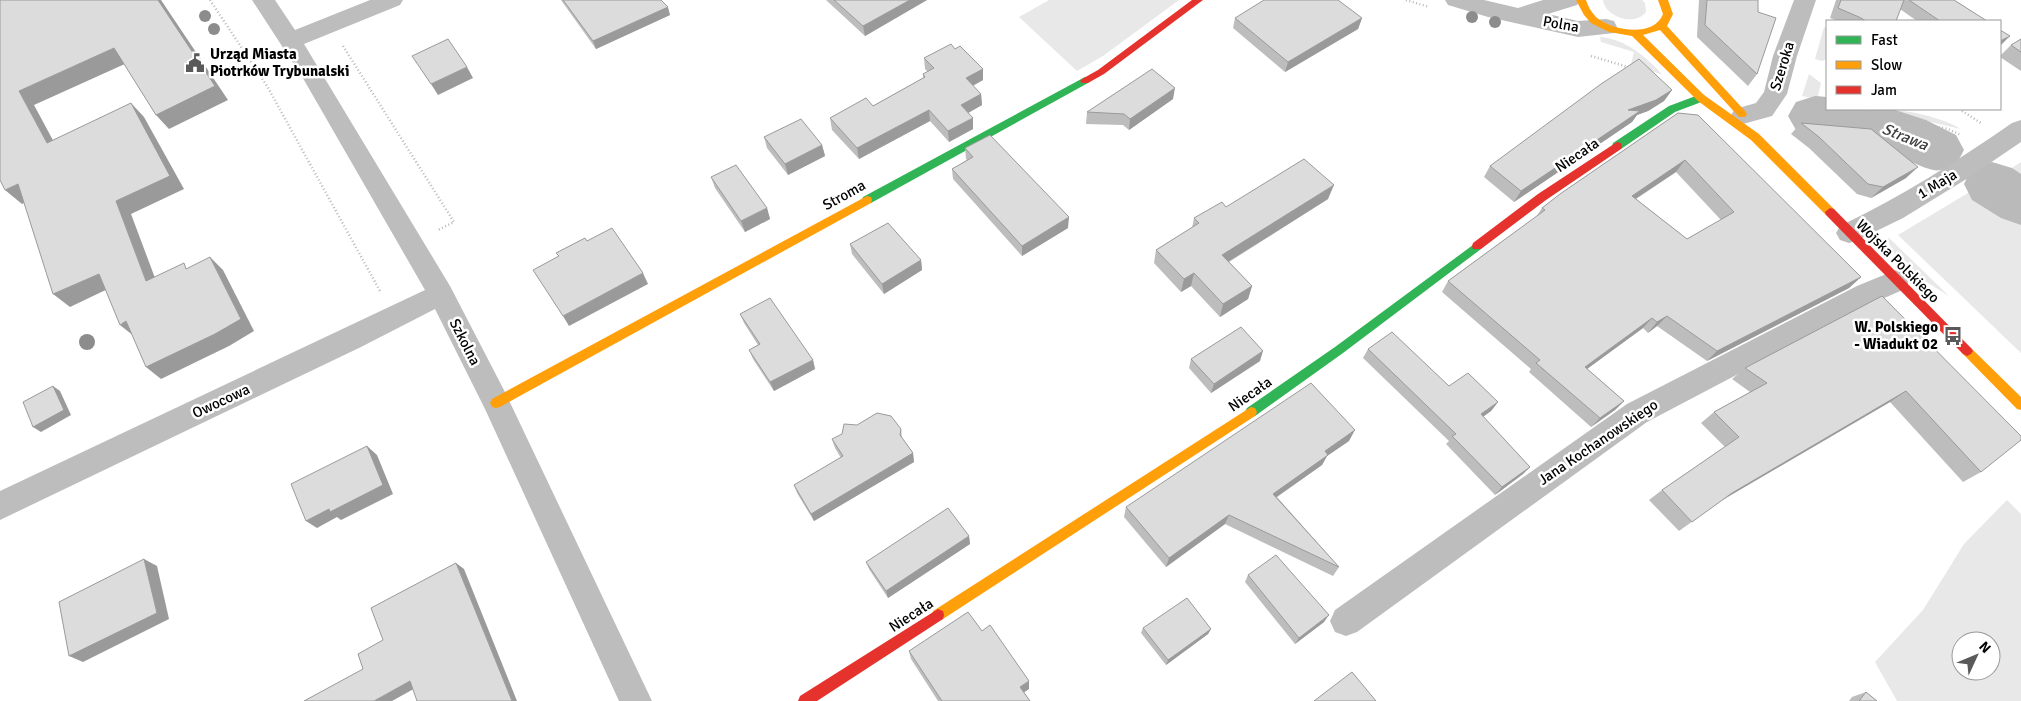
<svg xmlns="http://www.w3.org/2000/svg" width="2021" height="701" font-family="Signika,sans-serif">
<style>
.green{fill:#e8e8e8;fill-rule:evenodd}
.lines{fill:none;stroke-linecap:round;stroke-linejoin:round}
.river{fill:#bababa;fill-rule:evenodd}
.path{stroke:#b8b8b8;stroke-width:2.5;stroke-dasharray:1 2.5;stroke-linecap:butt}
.street{fill:#bdbdbd;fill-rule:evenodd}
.fast{fill:#30b455;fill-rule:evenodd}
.slow{fill:#ff9f0a;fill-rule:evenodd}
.jam{fill:#e5322d;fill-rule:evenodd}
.tree{fill:#8c8c8c}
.wall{fill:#bdbdbd;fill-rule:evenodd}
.shaded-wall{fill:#9a9a9a}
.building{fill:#dcdcdc;stroke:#9a9a9a;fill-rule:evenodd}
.labels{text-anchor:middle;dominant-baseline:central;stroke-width:5;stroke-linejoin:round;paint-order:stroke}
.street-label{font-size:15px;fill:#000;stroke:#fff}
.poi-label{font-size:15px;font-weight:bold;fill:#000;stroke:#fff;text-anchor:start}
.water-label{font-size:16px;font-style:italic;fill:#3e3e3e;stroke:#fff}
</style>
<rect width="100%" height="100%" fill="#fff"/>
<g class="green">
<polygon points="1049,0 1179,0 1103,56 1077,71 1019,17"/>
<path d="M1603,0H1642L1645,3L1646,12C1635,27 1605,17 1603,0Z"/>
<polygon points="1824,27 1827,29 1827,59 1822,61 1815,59"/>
<path d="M1600,37C1626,39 1646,57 1663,75L1631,64L1634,52L1601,42Z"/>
<polygon points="1809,74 1821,83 1818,96 1827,98 1827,101 1802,96"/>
<path d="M1873,109C1902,109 1937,115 1961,129Z"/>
<polygon points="2021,162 2021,196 1995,179"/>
<polygon points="1978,187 2021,215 2021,353 1898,235"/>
<path d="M1888,237L1949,296C1928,282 1890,264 1888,237Z"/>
<path d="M2007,500L2021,514V701H1897L1875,662L1923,610L1964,544ZM1961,641H1991V671H1961Z"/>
</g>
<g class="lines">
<g class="river">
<path d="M1815,96L1827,97V109H1892L1926,120L1956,135L1964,150L1956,165C1949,167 1940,172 1933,170C1912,165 1894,150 1872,144C1847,138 1821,138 1796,130L1788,116L1796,102Z"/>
<polygon points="1992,162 2012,168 2021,174 2021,225 2001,218 1972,200 1964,184 1972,168"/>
</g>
<g class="path">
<polyline points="210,0 267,86 380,291"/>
<polyline points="1406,0 1429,7"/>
<polyline points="343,46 454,222 438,230"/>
<polyline points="1591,56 1628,67"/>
<polyline points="1806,100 1827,104"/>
<polyline points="1807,101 1809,127"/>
<polyline points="1853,109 1948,129 1961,135"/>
<polyline points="1959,109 1981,123"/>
<polyline points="1901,120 1946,144"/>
<polyline points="1879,137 1907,145 1928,157"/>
</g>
<g class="street">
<polygon points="252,0 275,0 295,30 370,0 403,0 400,5 304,44 450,286 506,394 652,701 619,701 485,409 435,309 361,347 0,520 0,491 425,290 304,80"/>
<polygon points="1445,0 1484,0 1518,8 1543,0 1580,0 1577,5 1548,14 1578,21 1606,19 1614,21 1617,27 1614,33 1578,37 1488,17 1448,5"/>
<polygon points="1794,0 1816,0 1797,56 1787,94 1772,116 1743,124 1735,121 1731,115 1735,109 1756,103 1764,92 1773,56"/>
<path d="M2021,120V142L1968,178L1903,218L1858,240L1849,243L1840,240L1836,233L1840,226C1901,197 1957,161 2012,123Z"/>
<polygon points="1896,270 1905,273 1909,281 1905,289 1875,302 1647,422 1357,632 1346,636 1335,632 1330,621 1335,610 1627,404 1857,286"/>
</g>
<g class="fast">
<polygon points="1085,77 1088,79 1090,81 1088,83 871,203 863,203 862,200 863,197"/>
<polygon points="1701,94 1704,95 1706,98 1704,101 1675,112 1621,149 1613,149 1612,146 1613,143 1669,106"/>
<polygon points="1477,242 1482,246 1481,249 1343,353 1255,416 1251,417 1247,416 1245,412 1247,408 1335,347"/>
</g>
<g class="slow">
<path d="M1576,0H1586C1588,6 1591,12 1596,17C1612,31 1654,38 1663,14L1658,0H1668L1673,14L1667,26L1745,111L1747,114L1745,117H1739L1660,30L1643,35L1704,95L1759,134L1834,209L1835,212L1834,215H1826L1751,140L1698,101L1632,36L1609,32L1591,23L1584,15Z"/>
<polygon points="867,196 871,197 872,200 871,203 500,407 496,408 492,407 490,403 492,399"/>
<polygon points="1967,346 1971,348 2021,397 2021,410 2017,409 1963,354 1961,351 1963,348"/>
<polygon points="1251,407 1255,408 1257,412 1255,416 943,619 938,621 933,619 932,615 933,611"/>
</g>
<g class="jam">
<polygon points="1192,0 1203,0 1104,74 1088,83 1082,83 1080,81 1082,79 1098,70"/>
<polygon points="1617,142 1621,143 1622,146 1621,149 1546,200 1481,249 1473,249 1472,246 1473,243 1538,194"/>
<polygon points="1830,208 1834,209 1971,348 1973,351 1971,354 1967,356 1963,354 1826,215 1825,212"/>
<polygon points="938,609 943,611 944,615 943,619 817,701 798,701 800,696"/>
</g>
</g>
<g class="tree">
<circle cx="205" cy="16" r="6"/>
<circle cx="1472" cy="17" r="6"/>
<circle cx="1495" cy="22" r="6"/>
<circle cx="214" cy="29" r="6"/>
<circle cx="245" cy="72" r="6"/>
<circle cx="87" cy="342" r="8"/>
</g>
<g class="wall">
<polygon points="561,0 661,0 670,15 596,49"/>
<polygon points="826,0 927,0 865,36"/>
<polygon points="1699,0 1758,0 1757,74 1748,86 1697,37"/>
<polygon points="1836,0 1954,0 1987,21 1917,21 1900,9 1896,21 1838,21 1830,18"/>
<polygon points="1235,18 1362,18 1358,29 1285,72 1233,28"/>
<polygon points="2021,39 2021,71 2000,57 2000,56 2011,45"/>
<polygon points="955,49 983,69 983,80 973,86 981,94 982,105 968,113 973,129 949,142 930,121 859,159 832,130 830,118 873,106 923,78 923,74 928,72 925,69 924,58"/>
<polygon points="1672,90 1664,101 1648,111 1637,115 1632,122 1514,202 1484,177 1490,166"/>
<polygon points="1173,99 1129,130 1123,125 1086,124 1087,112"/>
<path d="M1678,113L1861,277L1849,288L1707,361L1657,326L1648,333L1643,328L1587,369L1624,401L1615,410L1591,427L1529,372L1531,369L1442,292L1448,281L1536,217L1542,208ZM1676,172L1721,220L1687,239L1636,199Z"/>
<polygon points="1801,123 1906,178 1871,198 1857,194 1809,148 1791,134"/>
<polygon points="764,137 822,145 825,156 788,175 767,148"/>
<polygon points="965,148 1068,228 1022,256 953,179 952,169 967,160 966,159"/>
<polygon points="711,177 767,208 770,219 745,232 715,188"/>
<polygon points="1328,199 1229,262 1252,286 1248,299 1220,317 1191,286 1181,292 1154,263 1156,250 1192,228 1194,218 1226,207"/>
<polygon points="850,244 921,260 922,270 884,294 852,254"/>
<polygon points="1882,296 1981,472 1963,482 1890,402 1719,502 1679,531 1649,500 1662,490 1725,447 1701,423 1714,412 1750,392 1732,379 1745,368"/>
<polygon points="740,314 813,360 815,369 774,391 753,359 749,350 758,345 744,323"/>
<polygon points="1368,349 1449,386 1498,402 1491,411 1483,417 1530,467 1523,474 1495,495 1446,444 1449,441 1363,358"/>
<polygon points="1191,359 1260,361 1211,393 1189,368"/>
<polygon points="901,429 902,438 913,453 914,462 814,521 797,493 794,485 841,458 835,448 832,439"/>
<polygon points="1349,441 1327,456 1322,465 1277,497 1339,567 1333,576 1225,524 1166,567 1124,517 1126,507"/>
<polygon points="969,536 970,544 888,598 869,569 866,562"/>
<polygon points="1248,575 1324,622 1295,644 1245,582"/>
<polygon points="1143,628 1211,629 1208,634 1166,665 1141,633"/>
<polygon points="982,631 1029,689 1024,692 1030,701 938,701 911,659 909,651"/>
<polygon points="1866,692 1877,701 1849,701 1852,697"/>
</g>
<g class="shaded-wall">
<polygon points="158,0 161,0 228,100 169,129 156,115"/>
<polygon points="910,0 927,0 865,36 863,26"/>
<polygon points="668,7 670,15 596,49 593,41"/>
<polygon points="1362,18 1358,29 1285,72 1288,62"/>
<polygon points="2010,36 2000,46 2000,41"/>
<polygon points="114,48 127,63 34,105 62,157 47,143 19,91"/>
<polygon points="467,67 473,78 438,95 431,84"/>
<polygon points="983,69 983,80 966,89 966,78"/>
<polygon points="1175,88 1173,99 1129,130 1130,119"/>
<polygon points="1672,90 1664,101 1648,111 1637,115 1632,122 1514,202 1521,191 1628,110"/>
<polygon points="981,94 982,105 961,117 961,105"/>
<polygon points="131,103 144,117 184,189 131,214 161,294 146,281 116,201"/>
<polygon points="929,110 930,121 859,159 857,148"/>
<polygon points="973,118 973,129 949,142 948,131"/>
<polygon points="822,145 825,156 788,175 785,164"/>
<polygon points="1685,160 1676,172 1623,207 1632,196"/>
<polygon points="1918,167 1906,178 1871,198 1883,187"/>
<polygon points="18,184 34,198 22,204 5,190"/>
<polygon points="1334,185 1328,199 1218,268 1222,255"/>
<polygon points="767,208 770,219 745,232 741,221"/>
<polygon points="1069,217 1068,228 1022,256 1022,246"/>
<polygon points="210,257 223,270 254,331 229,346 161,379 146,367"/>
<polygon points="921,260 922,270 884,294 882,284"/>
<polygon points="643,273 648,284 569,326 563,316"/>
<polygon points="1194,273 1191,286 1181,292 1184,279"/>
<polygon points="99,274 114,286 70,307 53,294"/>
<polygon points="1861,277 1849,288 1707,361 1717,351"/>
<polygon points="1252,286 1248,299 1220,317 1223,304"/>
<polygon points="1667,316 1657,326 1648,333 1657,322"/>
<polygon points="1652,318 1643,328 1576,377 1585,367"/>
<polygon points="126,321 135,337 120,325"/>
<polygon points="1263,351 1260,361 1211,393 1214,384"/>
<polygon points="813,360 815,369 774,391 770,382"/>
<polygon points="53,386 60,391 71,415 41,432 33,427"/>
<polygon points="1906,391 1890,402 1719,502 1679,531 1732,493"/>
<polygon points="1624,401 1615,410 1591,427 1600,418"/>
<polygon points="1498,402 1491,411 1474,423 1481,414"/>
<polygon points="1355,430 1349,441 1327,456 1322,465 1268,503 1273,494 1325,451"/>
<polygon points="367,446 377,455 393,494 341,520 337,517 317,528 306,521"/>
<polygon points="913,453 914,462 814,521 811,514"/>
<polygon points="1530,467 1523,474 1495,495 1502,487"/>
<polygon points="1229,515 1225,524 1166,567 1169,558"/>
<polygon points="969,536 970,544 888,598 886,591"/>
<polygon points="144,559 157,566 169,619 83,662 69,656"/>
<polygon points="456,563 464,569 517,701 512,701"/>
<polygon points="1329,615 1324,622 1295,644 1299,638"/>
<polygon points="1211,629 1208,634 1166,665 1168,660"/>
<polygon points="410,681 419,686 392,701 374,701"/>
<polygon points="1029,681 1029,689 1020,695 1020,687"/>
</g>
<g class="building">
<polygon points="0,0 158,0 215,86 156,115 114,48 19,91 47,143 131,103 170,176 116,201 146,281 184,263 186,269 210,257 241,319 215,334 146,367 126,321 120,325 99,274 53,294 18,184 5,190 0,180"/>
<polygon points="563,0 661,0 668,7 593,41"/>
<polygon points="834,0 910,0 863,26"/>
<polygon points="1264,0 1338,0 1362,18 1288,62 1235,18"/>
<polygon points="1707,0 1758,0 1758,12 1776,18 1757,74 1705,25"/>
<polygon points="1841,0 1904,0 1896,21 1866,21 1859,17 1838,8"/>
<polygon points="1909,0 1954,0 1987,21 1940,21"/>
<polygon points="2000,30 2010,36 2000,41"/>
<polygon points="448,39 467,67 431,84 412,56"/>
<polygon points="2021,39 2021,52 2011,45"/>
<polygon points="951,44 955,49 960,46 983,69 966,78 981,94 961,105 973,118 948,131 929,110 857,148 830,118 866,98 873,106 925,77 923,74 934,68 924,58"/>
<polygon points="1639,59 1672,90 1656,100 1628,110 1640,111 1521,191 1490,166 1601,84"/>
<polygon points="1152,69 1175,88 1130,119 1124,114 1087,112"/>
<path d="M1678,113L1698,115L1861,277L1717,351L1667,316L1657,322L1652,318L1585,367L1624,401L1600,418L1536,363L1540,360L1448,281L1545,210L1542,208L1560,194ZM1685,160L1734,212L1687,239L1632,196Z"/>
<polygon points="801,119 822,145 785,164 764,137"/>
<polygon points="1801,123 1871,129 1918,167 1883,187 1868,184 1819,137"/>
<polygon points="990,135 1069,217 1022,246 952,169 973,157 965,148"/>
<polygon points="1304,159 1334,185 1222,255 1252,286 1223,304 1194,273 1184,279 1156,250 1199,223 1194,218 1222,202 1226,207"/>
<polygon points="736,165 767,208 741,221 711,177"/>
<polygon points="888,223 921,260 882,284 850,244"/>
<polygon points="612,228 643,273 563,316 533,270 559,256 556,253 585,238 587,241"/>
<polygon points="1882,296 2021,436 2021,440 1981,472 1906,391 1732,493 1692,522 1662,490 1739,437 1714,412 1767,383 1745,368"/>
<polygon points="770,298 813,360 770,382 749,350 760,344 740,314"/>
<polygon points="1241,327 1263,351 1214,384 1191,359"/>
<polygon points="1392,332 1449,386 1468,373 1498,402 1481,414 1530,467 1502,487 1452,436 1456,434 1368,349"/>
<polygon points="1311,383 1355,430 1325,451 1328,455 1273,494 1339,567 1229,515 1169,558 1126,507"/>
<polygon points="53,386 64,410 33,427 23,402"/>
<polygon points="877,413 891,416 901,429 900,435 913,453 811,514 794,485 843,456 832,439 842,434 844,424 857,425"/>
<polygon points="367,446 383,485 330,512 329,509 306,521 291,484"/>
<polygon points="948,508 969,536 886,591 866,562"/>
<polygon points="1276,555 1329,615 1299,638 1248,575"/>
<polygon points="144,559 157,613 69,656 59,602"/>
<polygon points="456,563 512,701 417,701 410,681 374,701 304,701 363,669 358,654 383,640 371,608"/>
<polygon points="1187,598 1211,629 1168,660 1143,628"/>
<polygon points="968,612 982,631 990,625 1029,681 1020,687 1030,701 942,701 909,651"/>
<polygon points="1352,672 1376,701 1314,701"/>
<polygon points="1866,692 1877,701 1859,701"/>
</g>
<defs>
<g id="civic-bare" transform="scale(1.5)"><path d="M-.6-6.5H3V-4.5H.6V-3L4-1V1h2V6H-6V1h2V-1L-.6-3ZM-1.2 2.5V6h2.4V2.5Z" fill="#595959" stroke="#fff" stroke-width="2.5" paint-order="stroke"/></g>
<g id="bus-bare" transform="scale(1.5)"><path d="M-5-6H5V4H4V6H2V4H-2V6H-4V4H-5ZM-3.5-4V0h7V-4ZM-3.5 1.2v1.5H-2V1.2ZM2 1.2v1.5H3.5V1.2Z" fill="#595959" stroke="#fff" stroke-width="2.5" paint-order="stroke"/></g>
</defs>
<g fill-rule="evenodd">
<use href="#civic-bare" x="195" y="63"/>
<use href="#bus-bare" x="1953" y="336"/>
</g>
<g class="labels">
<g class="street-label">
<text transform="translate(1561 24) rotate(10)">Polna</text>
<text transform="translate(1782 66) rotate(-73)">Szeroka</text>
<text transform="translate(1577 155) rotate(-34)">Niecała</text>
<text transform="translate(1937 184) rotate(-31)">1 Maja</text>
<text transform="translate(844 195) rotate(-29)">Stroma</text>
<text transform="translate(1898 261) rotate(45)">Wojska Polskiego</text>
<text transform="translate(465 342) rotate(63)">Szkolna</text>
<text transform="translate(1250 394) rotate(-35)">Niecała</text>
<text transform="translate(221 401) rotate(-25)">Owocowa</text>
<text transform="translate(1598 442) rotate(-34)">Jana Kochanowskiego</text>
<text transform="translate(911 615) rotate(-33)">Niecała</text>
</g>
<g class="poi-label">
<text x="210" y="54">Urząd Miasta<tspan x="210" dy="17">Piotrków Trybunalski</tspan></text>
<text x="1938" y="327" text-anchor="end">W. Polskiego<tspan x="1938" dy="17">- Wiadukt 02</tspan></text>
</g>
<g class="water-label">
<text transform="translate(1905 137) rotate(22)">Strawa</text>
</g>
</g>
<rect x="1826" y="20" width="175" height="90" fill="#ffffff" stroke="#999999"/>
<rect x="1836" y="36" width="25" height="8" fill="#30b455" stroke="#999999"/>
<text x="1871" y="45" font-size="15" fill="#000000">Fast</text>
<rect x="1836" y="61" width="25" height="8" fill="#ff9f0a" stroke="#999999"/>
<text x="1871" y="70" font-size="15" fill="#000000">Slow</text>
<rect x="1836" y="86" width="25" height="8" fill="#e5322d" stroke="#999999"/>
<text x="1871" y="95" font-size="15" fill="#000000">Jam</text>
<g transform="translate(1976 656) rotate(46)"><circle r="24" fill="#ffffff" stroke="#999999"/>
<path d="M0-4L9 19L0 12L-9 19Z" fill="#595959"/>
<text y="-8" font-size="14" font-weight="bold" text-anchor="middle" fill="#000000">N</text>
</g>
</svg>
